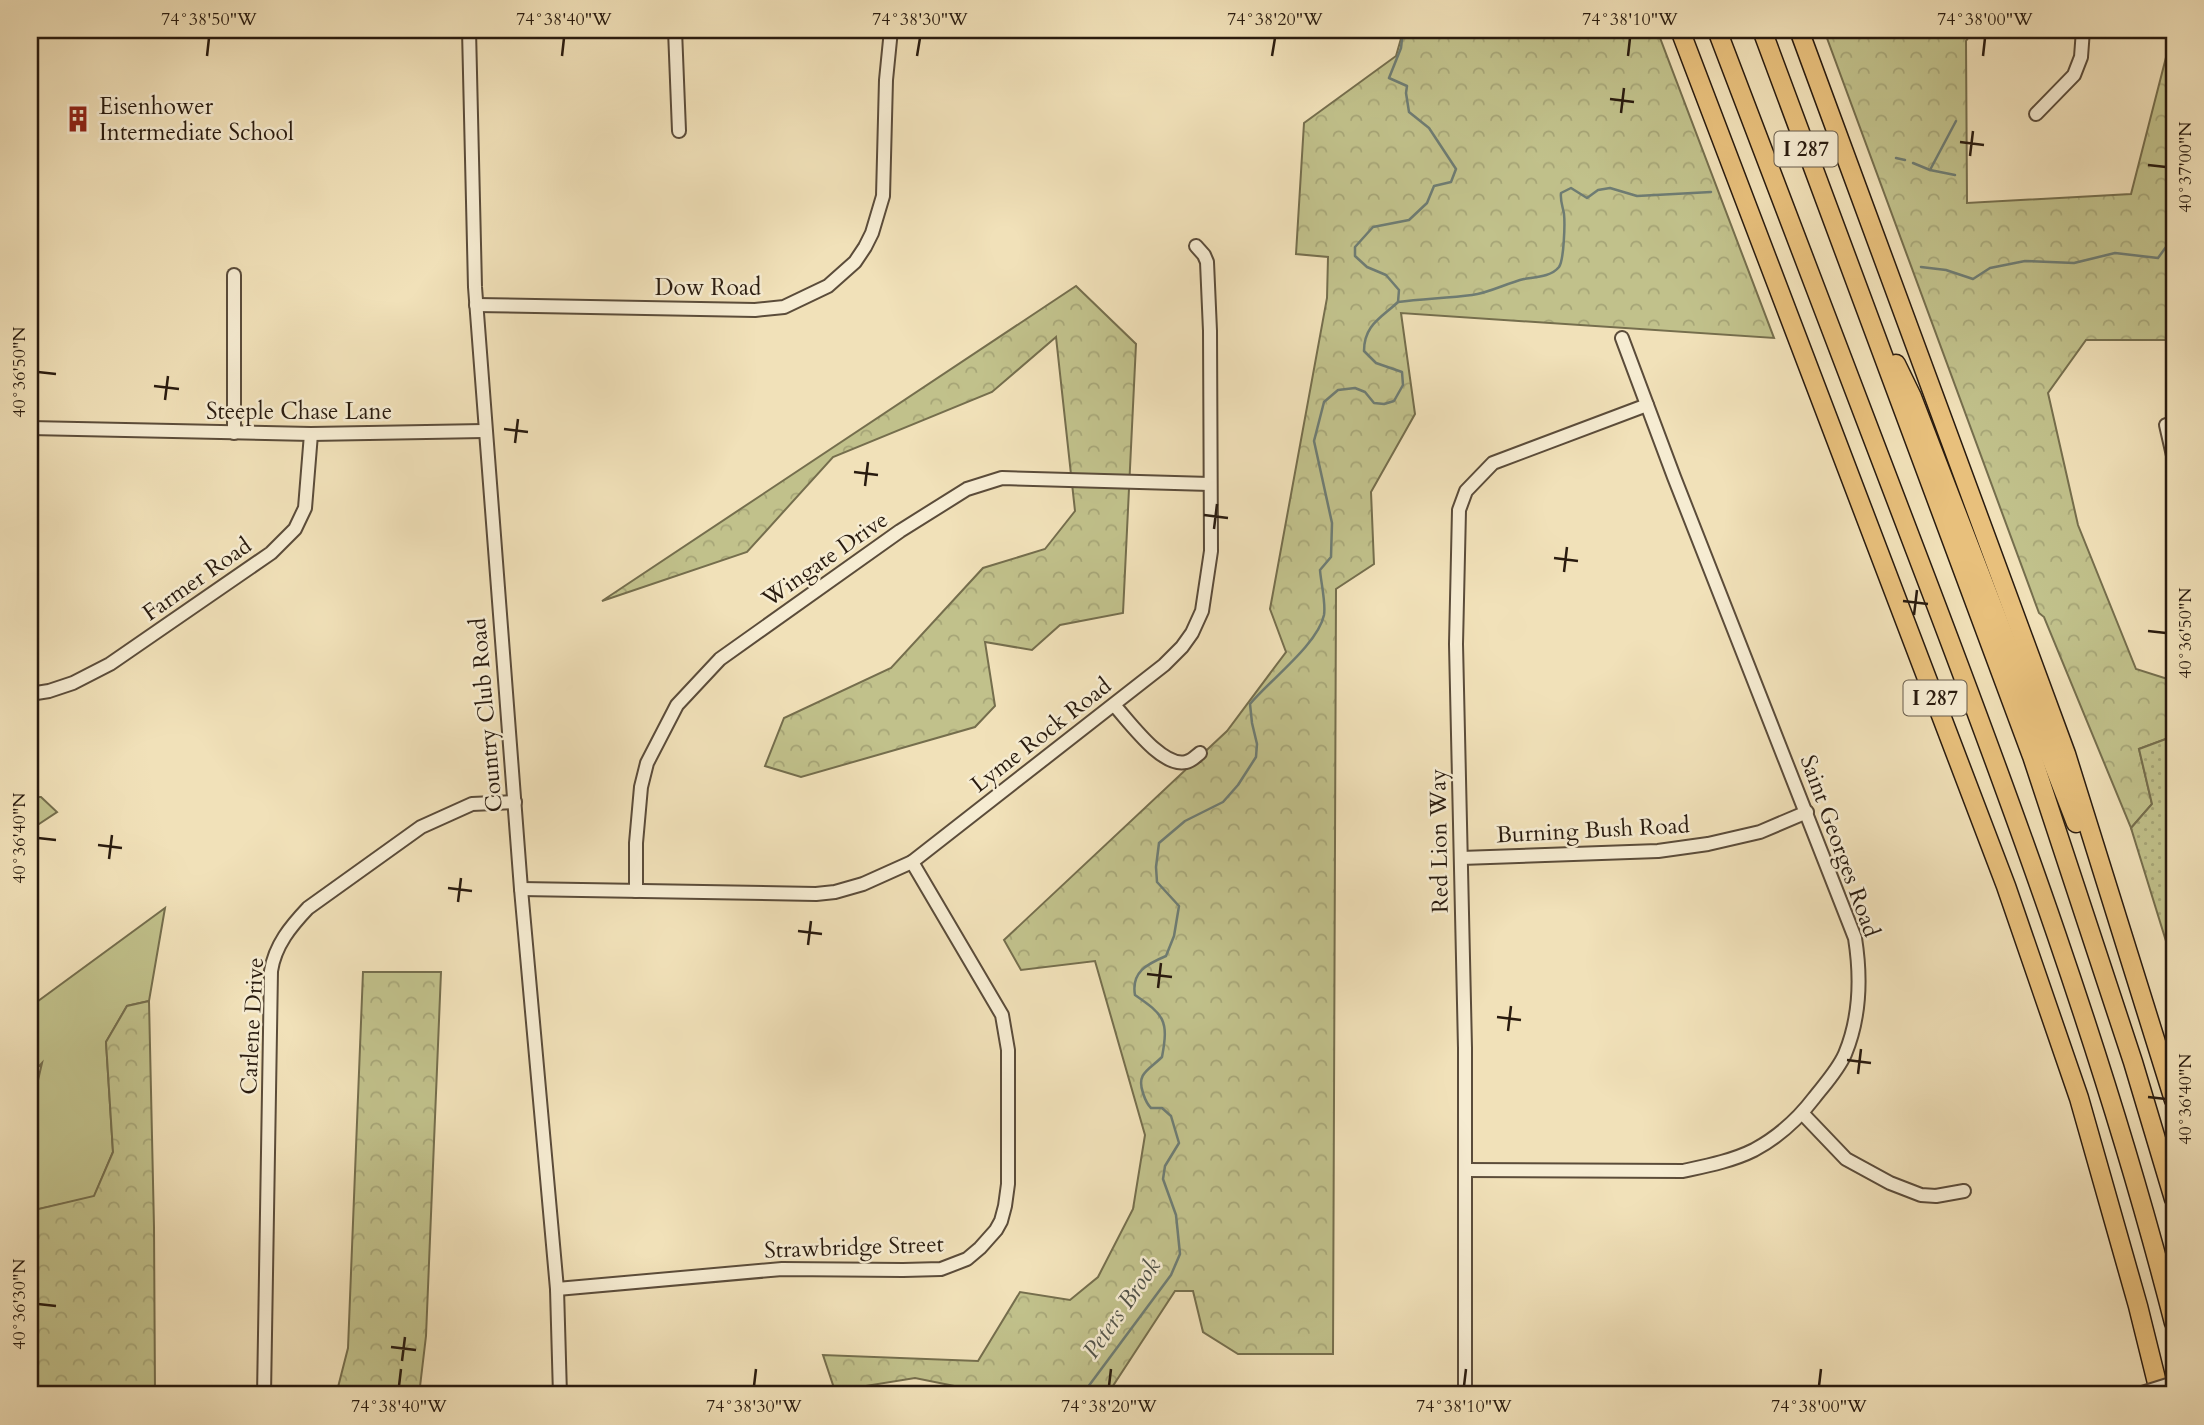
<svg xmlns="http://www.w3.org/2000/svg" width="2204" height="1425" font-family="Cardo,serif">
<style>
.grass{fill:#c1c18b;stroke:#756e4d;stroke-width:2}
.forest{fill:url(#forest-crowns);stroke:#756e4d;stroke-width:2}
.park{fill:url(#park-dots);stroke:#756e4d;stroke-width:2}
.lines{fill:none;stroke-linecap:round;stroke-linejoin:round}
.stream{stroke:#6e7c73;stroke-width:2.5}
.minor-casing{stroke:#5b4c3a;stroke-width:16}
.highway-casing{stroke:#291b0f;stroke-width:21}
.minor{stroke:#f6ecd2;stroke-width:12}
.highway{stroke:#e8c07c;stroke-width:18}
.minor-bridge-casing{stroke:#5b4c3a;stroke-width:16;stroke-linecap:butt}
.minor-bridge{stroke:#f6ecd2;stroke-width:12}
.ticks{fill:none;stroke:#291b0f;stroke-width:2.5}
.labels{text-anchor:middle;dominant-baseline:central;stroke-width:5;stroke-linejoin:round;paint-order:stroke}
.shield{fill:#f6ecd2;stroke:#665a4a;stroke-width:2}
.shield-label{font-size:21px;font-weight:bold;fill:#291b0f}
.poi-label{font-size:23px;fill:#291b0f;stroke:#f6ecd2;text-anchor:start}
.street-label{font-size:23px;fill:#291b0f;stroke:#f6ecd2}
.water-label{font-size:24px;font-style:italic;fill:#515349;stroke:#f6ecd2}
.neatline{fill:none;stroke:#291b0f;stroke-width:2.5}
.ticks-label{font-size:18px;text-anchor:middle;fill:#291b0f}
</style>
<defs>
<pattern id="forest-crowns" width="20" height="18" patternUnits="userSpaceOnUse" patternTransform="scale(1.75)"><rect width="20" height="18" fill="#c1c18b"/><path d="M2 6a3 3 0 1 1 6 0M12 15a3 3 0 1 1 6 0" fill="none" stroke="#a6a577"/></pattern>
<pattern id="park-dots" width="8" height="8" patternUnits="userSpaceOnUse" patternTransform="scale(1.75)"><rect width="8" height="8" fill="#c1c18b"/><path d="M2 2h.1M6 6h.1" fill="none" stroke="#a6a577" stroke-width="1.8" stroke-linecap="round"/></pattern>
</defs>
<rect width="100%" height="100%" fill="#f1e1b9"/>
<filter id="stains"><feTurbulence type="fractalNoise" baseFrequency=".00286" numOctaves="4"/><feColorMatrix values="0 0 0 0 .2 0 0 0 0 .09 0 0 0 0 .02 0 0 0 .5 -.17"/></filter>
<radialGradient id="worn" r=".72"><stop offset=".6" stop-color="#630" stop-opacity="0"/><stop offset="1" stop-color="#630" stop-opacity=".3"/></radialGradient>
<polygon class="grass" points="165,908 149,1001 127,1006 106,1042 113,1152 94,1197 30,1211 30,1115 42,1063 30,1076 30,1007"/>
<g class="forest">
<polygon points="1399,30 1657,30 1774,338 1401,313 1415,414 1371,492 1374,564 1336,589 1333,1354 1238,1354 1203,1332 1193,1291 1175,1291 1107,1395 999,1395 915,1378 835,1391 823,1355 978,1361 1020,1292 1070,1300 1098,1277 1133,1209 1145,1135 1095,961 1021,970 1004,940 1227,731 1286,652 1270,609 1327,298 1328,257 1296,254 1304,123 1396,56 1402,35"/>
<polygon points="1824,30 1974,30 1966,41 1967,203 2131,194 2173,30 2174,30 2174,387 2173,340 2086,340 2048,393 2078,525 2136,669 2174,681 2174,736 2139,749 2152,804 2131,828 2044,617 2039,613"/>
<polygon points="1076,286 1136,344 1123,613 1060,625 1032,650 985,642 995,706 975,727 801,777 765,766 784,718 891,668 983,568 1045,549 1075,511 1056,337 992,392 833,457 747,552 602,601"/>
<polygon points="30,797 41,797 57,812 30,830"/>
<polygon points="363,972 441,972 426,1336 419,1395 336,1395 348,1348"/>
<polygon points="149,1001 154,1227 155,1395 30,1395 30,1211 94,1196 113,1152 106,1042 127,1006"/>
</g>
<polygon class="park" points="2174,736 2174,967 2131,828 2152,804 2139,749"/>
<g class="lines">
<g class="stream">
<polyline points="1896,158 1905,160"/>
<polyline points="1913,163 1930,170 1955,175"/>
<polyline points="1930,170 1956,121"/>
<polyline points="1921,267 1946,270 1973,279 1990,268 2025,261 2074,263 2115,253 2158,258 2174,236"/>
<path d="M1398,302C1423,299 1448,298 1472,295C1489,293 1507,283 1524,279C1535,277 1551,277 1559,267C1564,260 1565,224 1564,214C1563,207 1560,201 1561,193L1571,188L1587,198L1598,190L1610,188L1637,196L1711,192"/>
<path d="M1082,1395L1171,1275L1180,1254L1176,1215L1163,1179L1165,1166L1179,1143L1171,1116L1162,1108H1151C1146,1103 1145,1099 1143,1093C1136,1073 1149,1070 1162,1057C1169,1020 1164,1015 1135,995C1131,972 1147,964 1166,956L1174,936L1179,906L1157,882L1156,867L1159,843L1185,821L1223,802L1238,785L1256,757L1257,744L1252,723L1250,704C1270,680 1318,644 1324,615C1326,603 1321,583 1320,570L1331,557L1332,523L1314,441L1324,402L1338,390L1355,388L1365,392L1374,403L1384,404L1394,401L1403,385L1402,372L1376,363L1364,351C1364,325 1381,318 1398,302L1399,290L1386,275L1367,267L1355,256V247L1373,227L1409,220L1427,203L1434,186L1451,182L1456,169L1429,128L1409,112L1406,93L1407,86L1389,78L1401,48L1403,30"/>
</g>
<g class="minor-casing">
<g id="minor">
<polyline points="469,30 475,287 521,889 557,1289 560,1395"/>
<polyline points="675,30 679,131"/>
<polyline points="2036,114 2074,75 2081,57 2083,30"/>
<polyline points="476,305 755,310 784,307 828,286 855,262 865,247 872,233 883,196 886,80 891,30"/>
<polyline points="2166,425 2174,460"/>
<polyline points="30,428 311,434 484,431"/>
<polyline points="234,433 234,275"/>
<polyline points="30,694 49,691 73,683 110,664 271,553 295,529 305,508 311,434"/>
<path d="M1114,705C1129,721 1162,768 1186,762C1192,761 1196,756 1200,753"/>
<polyline points="1461,858 1658,851 1708,844 1760,832 1807,812"/>
<polyline points="521,889 816,894 835,892 863,884 912,862 1164,665 1182,647 1192,633 1202,611 1211,551 1210,331 1207,262 1204,255 1196,246"/>
<polyline points="636,891 636,843 641,787 647,763 677,705 720,659 900,531 967,489 1002,478 1210,484"/>
<polyline points="1802,1113 1846,1159 1890,1183 1921,1195 1936,1196 1964,1191"/>
<path d="M1465,1170L1683,1171C1706,1166 1732,1161 1754,1150C1778,1137 1798,1119 1814,1098C1825,1084 1838,1070 1845,1054C1860,1018 1861,976 1855,938L1674,477L1622,338"/>
<polyline points="557,1289 782,1269 903,1270 941,1269 967,1259 980,1248 996,1230 1001,1221 1005,1206 1008,1184 1008,1050 1002,1015 912,862"/>
<path d="M264,1395L271,971C275,945 291,926 308,908L421,827L472,804L515,802"/>
<polyline points="1465,1395 1465,1048 1456,644 1459,510 1466,491 1493,463 1647,405"/>
</g>
</g>
<g class="highway-casing">
<g id="highway">
<polyline points="1680,30 2006,886 2079,1098 2138,1306 2160,1395"/>
<path d="M1717,30C1783,204 1850,378 1916,552C2013,806 2107,1060 2174,1323"/>
<polyline points="1762,30 2032,756 2133,1062 2174,1199"/>
<polyline points="1799,30 2066,754 2174,1100"/>
<polyline points="1896,364 1912,397 2076,823"/>
</g>
</g>
<use href="#minor" class="minor"/>
<use href="#highway" class="highway"/>
<g class="minor-bridge-casing">
<polyline id="minor-bridge" points="2136,1395 2174,1383"/>
</g>
<use href="#minor-bridge" class="minor-bridge"/>
</g>
<path class="ticks" d="M207,56L209,38M562,56L564,38M917,56L920,38M1272,56L1275,38M1628,56L1630,38M1983,56L1985,38M1610,99L1634,102M1621,113L1624,88M1960,142L1984,145M1970,156L1973,131M2148,165L2166,167M38,372L56,374M154,386L179,389M165,400L168,376M504,429L528,432M515,443L518,419M854,472L878,475M865,486L868,462M1204,515L1228,518M1214,529L1217,504M1554,558L1578,561M1564,572L1567,547M1903,601L1928,604M1914,615L1917,590M2148,631L2166,633M38,838L56,840M98,845L122,848M109,859L112,835M448,888L472,891M458,902L461,878M798,931L822,934M808,945L811,921M1147,974L1172,977M1158,988L1161,963M1497,1017L1521,1020M1508,1031L1511,1006M1847,1060L1871,1063M1858,1074L1861,1049M2148,1097L2166,1099M38,1304L56,1306M391,1347L416,1350M402,1361L405,1337M399,1386L401,1369M754,1386L756,1369M1109,1386L1111,1369M1464,1386L1466,1369M1819,1386L1821,1369"/>
<defs>
<g id="building-bare" transform="scale(2.1)"><path d="M-4-6H4V6H1V3H-1V6H-4ZM-2.5-4.3h1.7v1.8h-1.7ZM.8-4.3h1.7v1.8H.8ZM-2.5-1h1.7V.8h-1.7ZM.8-1h1.7V.8H.8Z" fill="#8f2418" stroke="#f6ecd2" stroke-width="2.5" paint-order="stroke"/></g>
</defs>
<g fill-rule="evenodd">
<use href="#building-bare" x="78" y="119"/>
</g>
<g class="labels">
<g class="shield">
<rect x="1774.5" y="131.5" width="63" height="35" rx="5"/>
<rect x="1903.5" y="680.5" width="63" height="35" rx="5"/>
</g>
<g class="shield-label">
<text x="1806" y="149">I 287</text>
<text x="1935" y="698">I 287</text>
</g>
<g class="poi-label">
<text x="99" y="106">Eisenhower<tspan x="99" dy="26">Intermediate School</tspan></text>
</g>
<g class="street-label">
<text x="708" y="287">Dow Road</text>
<text x="299" y="411">Steeple Chase Lane</text>
<text transform="translate(825 559) rotate(-35)">Wingate Drive</text>
<text transform="translate(197 579) rotate(-35)">Farmer Road</text>
<text transform="translate(486 715) rotate(-95)">Country Club Road</text>
<text transform="translate(1041 735) rotate(-38)">Lyme Rock Road</text>
<text transform="translate(1593 830) rotate(-3)">Burning Bush Road</text>
<text transform="translate(1439 841) rotate(-91)">Red Lion Way</text>
<text transform="translate(1840 846) rotate(70)">Saint Georges Road</text>
<text transform="translate(252 1026) rotate(-87)">Carlene Drive</text>
<text transform="translate(854 1247) rotate(-2)">Strawbridge Street</text>
</g>
<g class="water-label">
<text transform="translate(1122 1308) rotate(-55)">Peters Brook</text>
</g>
</g>
<rect width="2204" height="1425" fill="none" stroke="#f1e1b9" stroke-width="77"/>
<rect x="38" y="38" width="2128" height="1348" class="neatline"/>
<g class="ticks-label">
<text x="209" y="25">74°38'50"W</text>
<text x="564" y="25">74°38'40"W</text>
<text x="920" y="25">74°38'30"W</text>
<text x="1275" y="25">74°38'20"W</text>
<text x="1630" y="25">74°38'10"W</text>
<text x="1985" y="25">74°38'00"W</text>
<text transform="translate(2185 167) rotate(-90)" y="6">40°37'00"N</text>
<text transform="translate(19 372) rotate(-90)" y="6">40°36'50"N</text>
<text transform="translate(2185 633) rotate(-90)" y="6">40°36'50"N</text>
<text transform="translate(19 838) rotate(-90)" y="6">40°36'40"N</text>
<text transform="translate(2185 1099) rotate(-90)" y="6">40°36'40"N</text>
<text transform="translate(19 1304) rotate(-90)" y="6">40°36'30"N</text>
<text x="399" y="1412">74°38'40"W</text>
<text x="754" y="1412">74°38'30"W</text>
<text x="1109" y="1412">74°38'20"W</text>
<text x="1464" y="1412">74°38'10"W</text>
<text x="1819" y="1412">74°38'00"W</text>
</g>
<rect width="100%" height="100%" filter="url(#stains)"/>
<rect width="100%" height="100%" fill="url(#worn)"/>
</svg>
